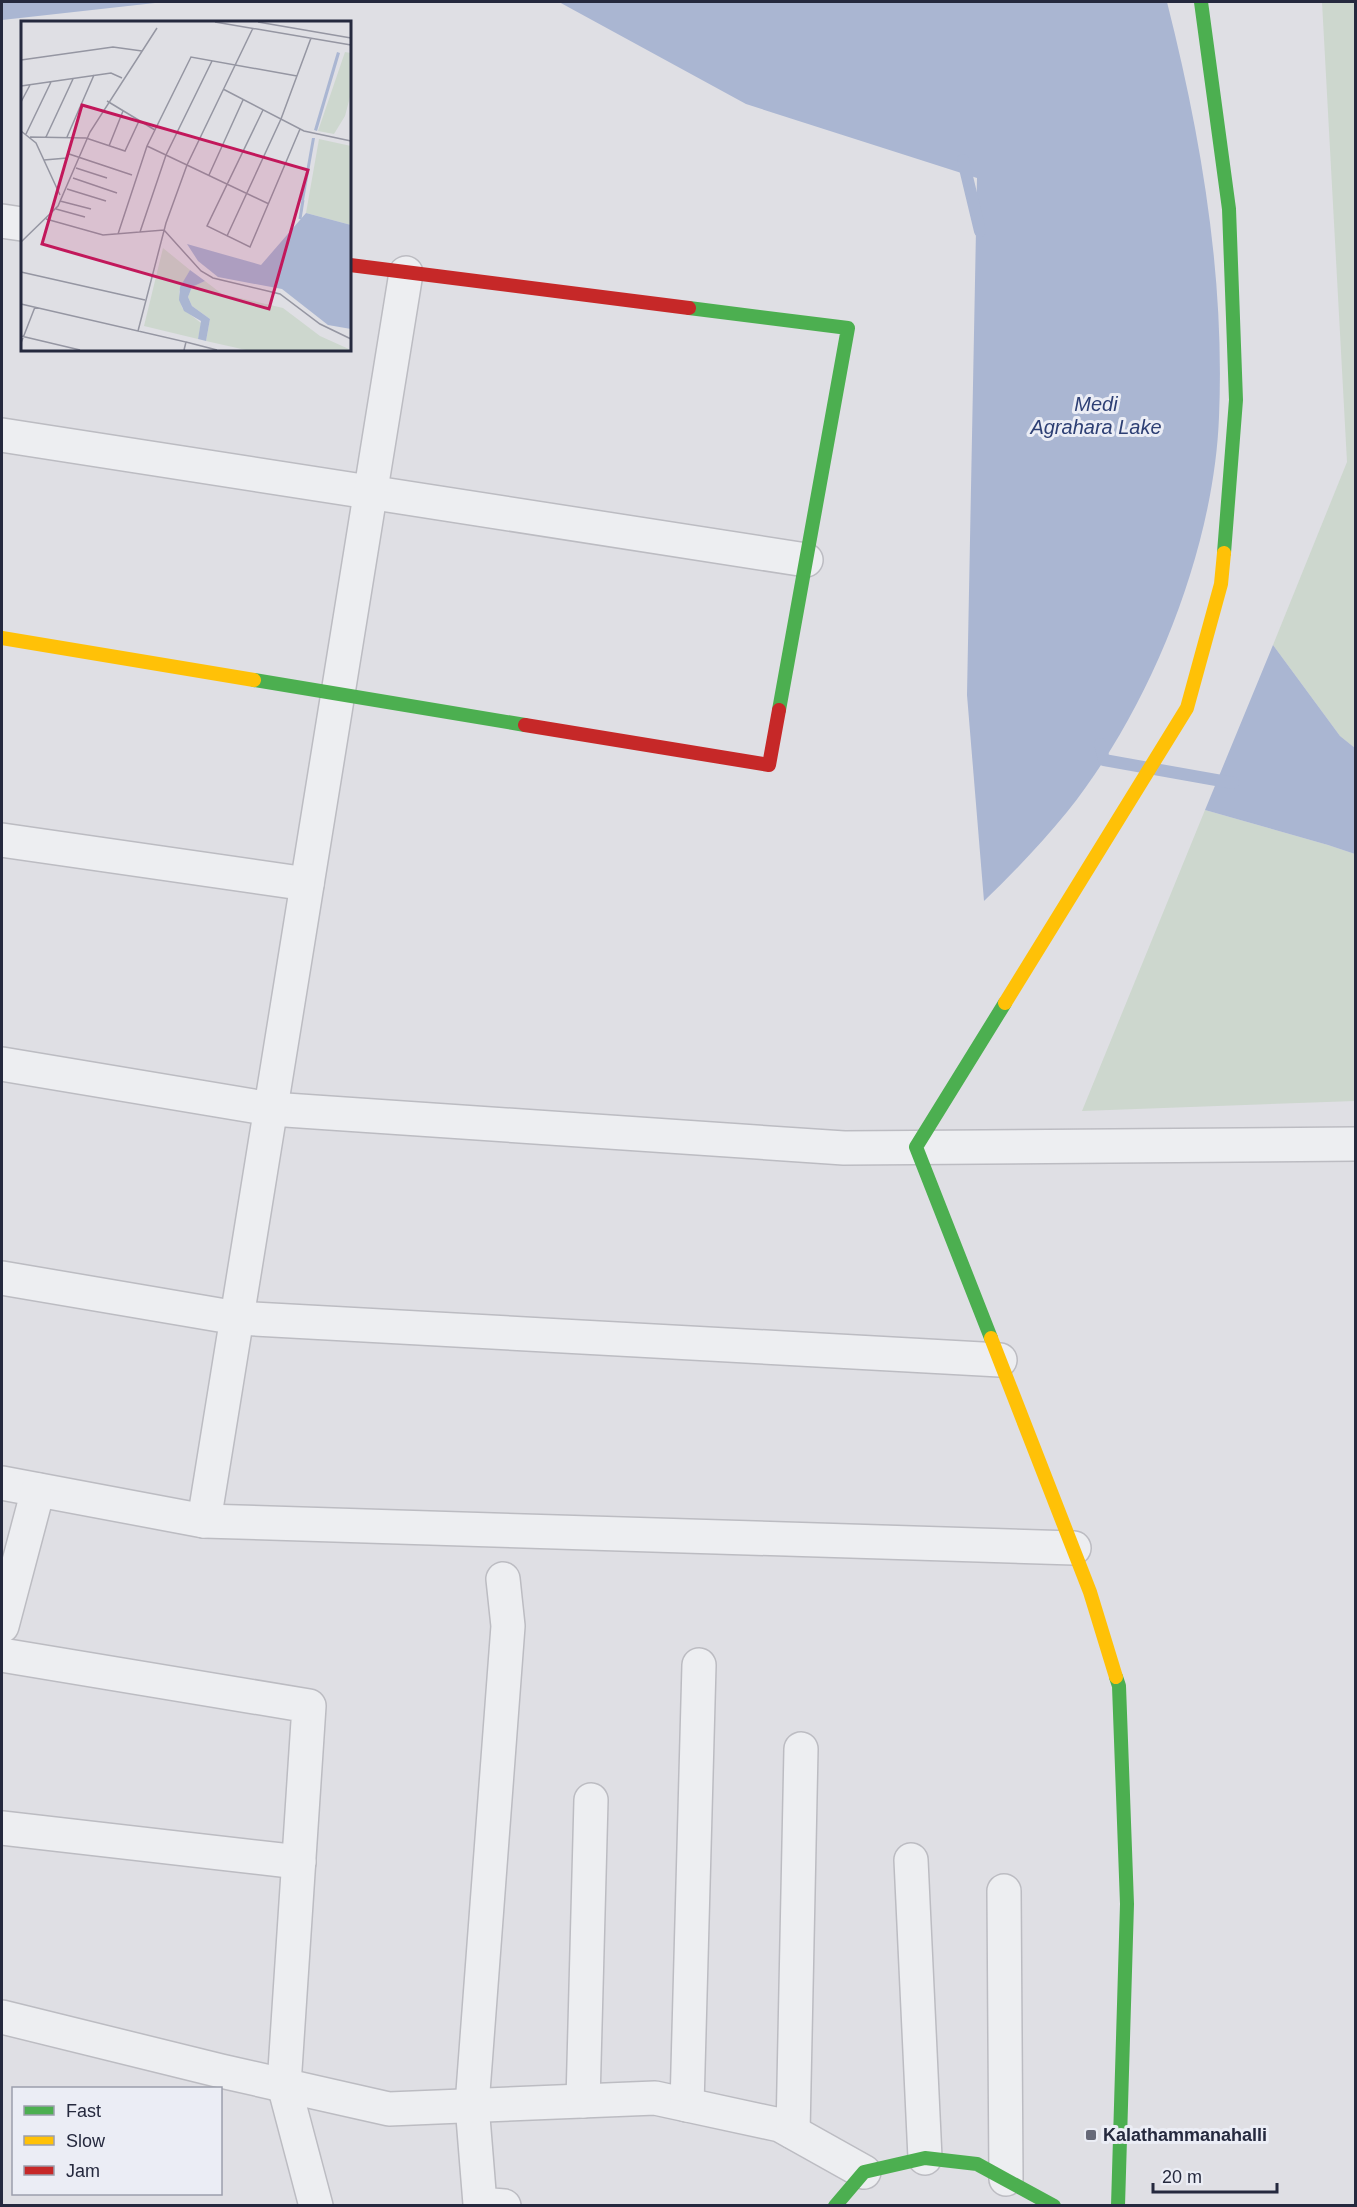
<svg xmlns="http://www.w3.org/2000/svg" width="1357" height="2207" font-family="Helvetica,sans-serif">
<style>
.green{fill:#cdd7ce}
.water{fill:#aab6d2}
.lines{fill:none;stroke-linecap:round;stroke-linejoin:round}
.stream{stroke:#aab6d2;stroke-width:12}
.street-casing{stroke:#bcbcc2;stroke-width:36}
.street{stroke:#edeef1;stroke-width:33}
.fast{stroke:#4caf50;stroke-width:14}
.slow{stroke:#ffc107;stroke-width:14}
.jam{stroke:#c62828;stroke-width:14}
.poi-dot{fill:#666978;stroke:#ebedf5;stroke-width:2}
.labels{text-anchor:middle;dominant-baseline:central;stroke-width:6;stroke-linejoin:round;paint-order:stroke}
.poi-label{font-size:18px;font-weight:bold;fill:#25293e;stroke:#ebedf5;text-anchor:start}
.water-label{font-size:20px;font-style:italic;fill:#2d3f74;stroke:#ebedf5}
.inset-river{fill:none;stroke:#aab6d2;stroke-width:3}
.inset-road{fill:none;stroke:#9596a2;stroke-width:1.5}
.view{fill:#c2185b;fill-opacity:0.15;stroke:#c2185b;stroke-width:3}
.inset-edge{fill:none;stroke:#25293e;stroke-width:3}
</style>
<rect width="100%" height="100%" fill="#dfdfe4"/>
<g class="green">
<polygon points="1322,2 1355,2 1355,748 1340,736 1273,645 1347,462"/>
<polygon points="1205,810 1328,845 1355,854 1355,1101 1082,1111"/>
</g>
<g class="water">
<polygon points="2,2 164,2 2,20"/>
<path d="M559,2H1167C1201,137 1225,276 1219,417C1214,550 1150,709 1067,812C1041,844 1013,873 984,901L967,695L977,178L746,104Z"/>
<polygon points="1273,645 1340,736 1355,748 1355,854 1328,845 1205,810"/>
</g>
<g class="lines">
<g class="stream">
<polyline points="963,160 980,231"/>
<polyline points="1100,744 1104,760 1233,783"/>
</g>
<g class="street-casing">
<g id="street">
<polyline points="2,221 22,224"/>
<polyline points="2,435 806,560"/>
<polyline points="2,840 307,884"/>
<polyline points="2,1064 271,1109 844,1148 1356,1144"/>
<polyline points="2,1278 237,1318 1000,1360"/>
<polyline points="2,1483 204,1521 1074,1548"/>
<polyline points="204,1521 406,273"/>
<polyline points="503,1579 508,1626 472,2105 480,2204 504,2206"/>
<polyline points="2,1626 38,1490"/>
<polyline points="2,1655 309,1706 284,2085 316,2206"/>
<polyline points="2,1828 299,1862"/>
<polyline points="911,1860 925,2158"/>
<polyline points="1004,1891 1006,2179"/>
<polyline points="2,2017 221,2071 389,2109 655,2098 780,2125 864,2172"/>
<polyline points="583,2101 591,1800"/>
<polyline points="687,2105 699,1665"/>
<polyline points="793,2132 801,1749"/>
</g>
</g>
<use href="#street" class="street"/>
<g class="fast">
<polyline points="1201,2 1229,209 1236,400 1224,553"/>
<polyline points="689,308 848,328 779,710"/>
<polyline points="254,680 525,725"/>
<polyline points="991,1338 916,1147 1005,1003"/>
<polyline points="1116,1677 1119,1686 1127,1904 1118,2206"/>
<polyline points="835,2206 864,2172 925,2158 977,2164 1054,2206"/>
</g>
<g class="slow">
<polyline points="2,638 254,680"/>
<polyline points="1005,1003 1187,708 1221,584 1224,553"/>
<polyline points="991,1338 1090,1592 1116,1677"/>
</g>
<g class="jam">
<polyline points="350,265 689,308"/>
<polyline points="525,725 769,765 779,710"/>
</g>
</g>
<rect class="poi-dot" x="1085" y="2129" width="12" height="12" rx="3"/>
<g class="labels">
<g class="poi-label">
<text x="1103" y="2135">Kalathammanahalli</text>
</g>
<g class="water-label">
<text x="1096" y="404">Medi<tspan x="1096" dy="23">Agrahara Lake</tspan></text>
</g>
</g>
<g transform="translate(21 21)">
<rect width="330" height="330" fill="#dfdfe4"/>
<path d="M324,31L330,32V72L324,95L313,113L297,110ZM298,118L330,125V204L285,192ZM142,227L169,249L158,271L161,287L180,302L177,318L123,305ZM184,260L201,273L262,287L299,315L330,329H225L185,320L189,298L171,285L167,276L171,266Z" fill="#cdd7ce"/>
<path d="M316,31L319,32L296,110L293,109ZM291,117H294L283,179H280ZM285,192L330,204V308L307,304L261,268L197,256L177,240L166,223L240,244ZM169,249L184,260L171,266L167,276L171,285L189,298L185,320L177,318L180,300L163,290L158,279L159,266Z" fill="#aab6d2"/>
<path class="inset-river" d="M279,198L282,179"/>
<path class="inset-road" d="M194,1L330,24M237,1L330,17M0,39L92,26L121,30M0,65L90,52L101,57M202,68L283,110L330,120M86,80L134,109M0,81L9,64M242,89L186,205L229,226L279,108M0,110L15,122L39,174M5,113L30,61M9,116L65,117L104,130L118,100M25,116L52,58M46,116L73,54M88,125L102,90M126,125L248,183M23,139L46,137L48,133L111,154M55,147L86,157M188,154L222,79M52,157L96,172M46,168L85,180M39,180L70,188M35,188L64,196M25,198L82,214L143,209L180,250L192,257L259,273L299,303L330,318M119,211L145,134L191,40M97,213L126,125L170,36L276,55M206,215L260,98L290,17M0,221L37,185L69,111L136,7M0,251L124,279M0,283L165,321L163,329M117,310L145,202L166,144L232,7M0,315L59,329M165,321L196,329M0,322L14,286"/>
<path class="view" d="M61,84L287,149L248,288L21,223Z"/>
<rect width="330" height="330" class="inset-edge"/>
</g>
<rect width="1357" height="2207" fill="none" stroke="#25293e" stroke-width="6"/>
<rect x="12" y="2087" width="210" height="108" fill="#ebedf5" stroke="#9c9fac" stroke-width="1.5"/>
<rect x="24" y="2106" width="30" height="9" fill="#4caf50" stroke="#9c9fac" stroke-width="1.5"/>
<text x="66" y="2117" font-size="18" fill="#25293e">Fast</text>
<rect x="24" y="2136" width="30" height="9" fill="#ffc107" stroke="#9c9fac" stroke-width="1.5"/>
<text x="66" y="2147" font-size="18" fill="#25293e">Slow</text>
<rect x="24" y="2166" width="30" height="9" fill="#c62828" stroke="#9c9fac" stroke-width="1.5"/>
<text x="66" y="2177" font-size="18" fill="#25293e">Jam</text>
<path d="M1153 2183v9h124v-9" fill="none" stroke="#25293e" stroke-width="3"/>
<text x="1162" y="2183" font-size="18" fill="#25293e" stroke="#ebedf5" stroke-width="4.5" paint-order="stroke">20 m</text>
</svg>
